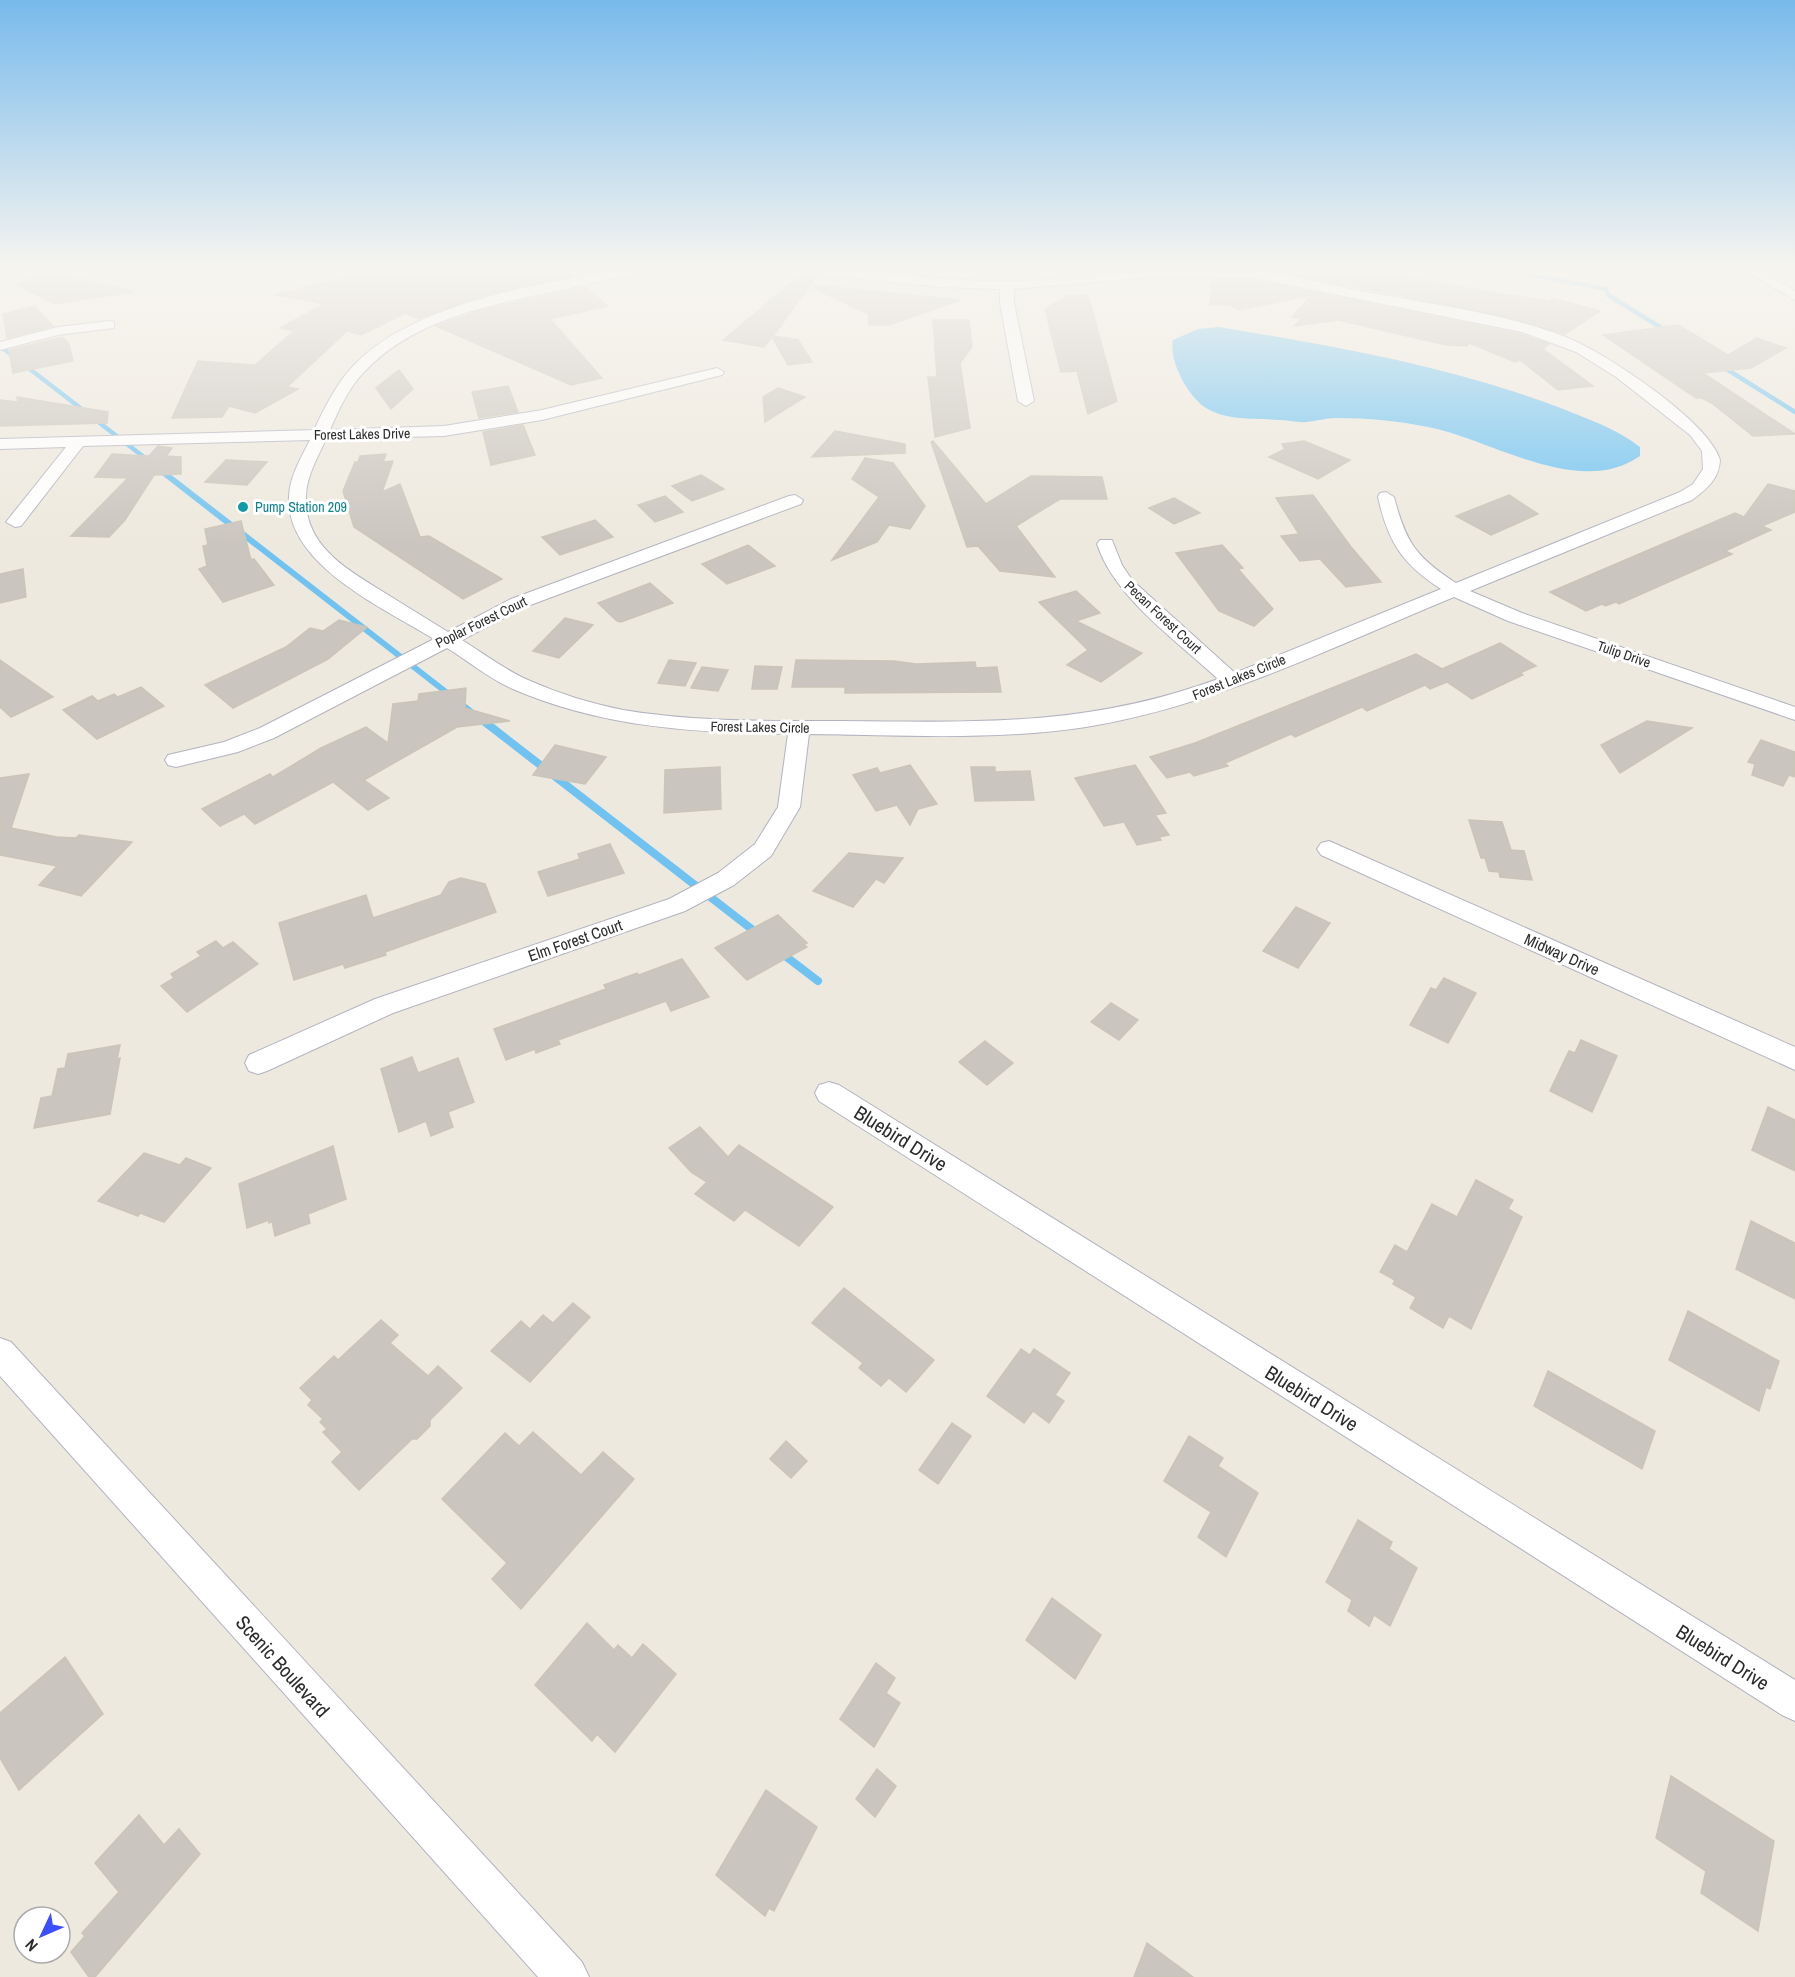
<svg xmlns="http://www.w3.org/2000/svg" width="1795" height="1977" font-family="'Archivo Narrow',sans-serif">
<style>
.water{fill:#70c3f1}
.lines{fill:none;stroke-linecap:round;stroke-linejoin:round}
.stream-far2{stroke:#70c3f1;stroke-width:4.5}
.stream-far1{stroke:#70c3f1;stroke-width:6}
.stream{stroke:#70c3f1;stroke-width:8}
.building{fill:#cac5be;stroke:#cac5b8;stroke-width:1.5}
.minor-casing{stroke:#b2b3c0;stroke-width:2}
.minor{fill:#fff;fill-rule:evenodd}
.culture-dot{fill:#0f9aa8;stroke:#fff;stroke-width:2}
.labels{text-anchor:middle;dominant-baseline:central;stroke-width:6;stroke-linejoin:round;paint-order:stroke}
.far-street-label{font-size:14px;fill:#2c2c2c;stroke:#fff}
.far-culture-label{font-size:14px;fill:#0d838f;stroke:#fff;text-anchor:start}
.street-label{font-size:16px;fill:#2c2c2c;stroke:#fff}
.near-street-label{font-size:20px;fill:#2c2c2c;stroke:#fff}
</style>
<rect width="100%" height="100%" fill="#eee9de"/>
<path class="water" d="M1219,327C1334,346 1449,366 1558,407C1587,419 1614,427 1640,447V456C1579,499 1491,439 1428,427C1399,421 1367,418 1337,418C1326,418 1317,421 1306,422C1297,423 1288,420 1279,420C1255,418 1229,421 1208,409C1189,399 1168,360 1173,340L1198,329Z"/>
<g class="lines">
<g class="stream-far2">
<polyline points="1500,269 1606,289 1608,295 1668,332"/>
<polyline points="0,346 149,461"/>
<polyline points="1720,365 1795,412"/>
</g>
<polyline class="stream-far1" points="159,469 482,720"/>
<g class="stream">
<polyline points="481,719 758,934"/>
<polyline points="780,952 818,981"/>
</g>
</g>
<g class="building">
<polygon points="377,269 564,269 572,276 481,296 419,319 405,313 361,335 347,331 287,387 298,389 255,413 229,406 222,417 172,418 198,361 255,365 294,331 280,328 325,304 274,295"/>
<polygon points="1261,269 1386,269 1386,272 1483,291 1550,301 1552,298 1600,311 1565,334 1491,313"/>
<polygon points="48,271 133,291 133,292 55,304 16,284"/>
<polygon points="803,273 817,276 773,336 798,340 812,362 788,365 772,337 764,347 723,340"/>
<polygon points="1212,279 1254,280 1521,334 1549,344 1543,349 1593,386 1558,390 1520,360 1515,362 1469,343 1467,346 1446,345 1338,320 1294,326 1301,319 1292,317 1312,295 1239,310 1231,305 1210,305"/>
<polygon points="814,285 961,300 889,325 869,325 868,314 813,288"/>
<polygon points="585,287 608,306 550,319 602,378 571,385 436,326 485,309"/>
<polygon points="1088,295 1117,401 1088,414 1077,371 1061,372 1045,309 1067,296"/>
<polygon points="34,306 53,326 7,338 3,314"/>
<polygon points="933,320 969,320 972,347 960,363 970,428 935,437 928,377 937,377"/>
<polygon points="1678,325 1728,355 1757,338 1786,348 1751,368 1703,373 1795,434 1753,436 1713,404 1702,398 1696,398 1603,335"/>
<polygon points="62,337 69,344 73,361 13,373 9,350"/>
<polygon points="399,370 413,389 391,409 376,388"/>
<polygon points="508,386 518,412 479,418 472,392"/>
<polygon points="778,388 805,397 765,422 763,397"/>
<polygon points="17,397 108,412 107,423 0,426 0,400 18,402"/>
<polygon points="523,425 535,455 491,465 483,432"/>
<polygon points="835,431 905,444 905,453 812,457"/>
<polygon points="933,441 986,504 1031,476 1102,477 1107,499 1060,499 1016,526 1055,577 1000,571 978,546 967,547 931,442"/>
<polygon points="1304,441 1350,460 1318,479 1269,457 1285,449 1282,444"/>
<polygon points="158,446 172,448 166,456 181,457 181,474 154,475 125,520 109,537 71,536 128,478 95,477 112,454 149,456"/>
<polygon points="386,454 383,462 393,461 382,492 400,484 420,537 429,536 502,579 463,599 354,527 343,491 355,462 358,462 360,456"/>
<polygon points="865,458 893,463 925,506 910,529 889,525 877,542 832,560 879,497 852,479"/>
<polygon points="226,460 267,462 247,485 205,482"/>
<polygon points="701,475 724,489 692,501 672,486"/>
<polygon points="1768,484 1795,491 1795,512 1762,526 1771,530 1725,551 1732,554 1619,604 1616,602 1605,606 1602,604 1586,611 1550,592 1735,513 1744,517"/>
<polygon points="1313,495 1351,547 1381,582 1346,587 1320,559 1300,561 1281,536 1299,534 1276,498"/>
<polygon points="1509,495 1538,514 1491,535 1456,516"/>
<polygon points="665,496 683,512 655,522 638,505"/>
<polygon points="1174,498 1200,513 1174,524 1149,508"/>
<polygon points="595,520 613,537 560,555 542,537"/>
<polygon points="241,521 251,560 254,559 274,585 223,602 199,569 207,566 203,546 208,545 205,529"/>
<polygon points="748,545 775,566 727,584 702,564"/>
<polygon points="1222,545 1243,568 1238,569 1273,609 1254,626 1219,611 1176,553"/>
<polygon points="23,569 26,597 0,603 0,574"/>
<polygon points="650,583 673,603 621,622 617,621 598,603"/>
<polygon points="1076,591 1100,613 1076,621 1142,653 1101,682 1067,665 1088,650 1039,602"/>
<polygon points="565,618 593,625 559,658 533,651"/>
<polygon points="339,620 367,627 328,659 257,696 233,708 205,685 286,647 310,628 323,631"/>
<polygon points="1500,643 1536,666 1520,673 1523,675 1472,699 1447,682 1430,689 1425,685 1367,711 1362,707 1295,737 1291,734 1225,763 1228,766 1194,776 1190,772 1167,778 1150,757 1195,743 1416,654 1442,669"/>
<polygon points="0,660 53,697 11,717 0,707"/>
<polygon points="669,660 696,663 685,686 658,683"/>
<polygon points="796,660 894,661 916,664 975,662 976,668 997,667 1001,692 845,693 845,687 792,687"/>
<polygon points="755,666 782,667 777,689 752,689"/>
<polygon points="702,667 728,670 718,691 691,688"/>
<polygon points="141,687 164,706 97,739 63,710 92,696 98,701 114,694 118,697"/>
<polygon points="466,688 465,708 510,721 457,727 364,780 389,798 368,810 333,782 255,824 244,814 220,826 202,809 270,774 273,777 321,748 366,727 388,743 393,704 418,701 419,694"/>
<polygon points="1647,721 1692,728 1620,773 1601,745"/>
<polygon points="1761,740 1795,752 1795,777 1789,775 1783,786 1752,775 1755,764 1748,762"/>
<polygon points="555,745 606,757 585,784 533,775"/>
<polygon points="910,765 937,804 918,809 910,825 897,805 876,811 853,775 877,768 880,773"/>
<polygon points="1135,765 1166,813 1155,815 1169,835 1159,837 1161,840 1137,845 1124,822 1104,826 1075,778"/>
<polygon points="720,767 721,809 664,813 665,770"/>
<polygon points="971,767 995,767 995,772 1030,771 1034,800 975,801"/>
<polygon points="29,774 11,828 57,837 76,838 79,835 132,842 81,896 39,885 57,866 0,855 0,778"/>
<polygon points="1469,820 1502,822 1511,850 1524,851 1532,880 1500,877 1499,872 1489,871 1485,858 1481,858"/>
<polygon points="610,844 624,873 548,896 538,872 580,859 578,854"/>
<polygon points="849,853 879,856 903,858 884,883 876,879 853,907 813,891"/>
<polygon points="461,878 485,884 496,912 385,952 386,955 345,968 343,964 294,980 279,923 366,895 373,918 441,895 449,882"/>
<polygon points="1296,907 1330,923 1298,968 1263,951"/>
<polygon points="778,915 807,943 804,945 807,947 747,980 715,948"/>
<polygon points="216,941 223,948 233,942 258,964 187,1012 161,986 174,978 171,974 201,956 197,952"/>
<polygon points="682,959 709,997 671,1011 666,1001 558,1040 560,1044 536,1053 535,1049 506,1060 494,1029 606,989 604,985 637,973 639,975"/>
<polygon points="1444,978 1476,993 1448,1043 1410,1025 1431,988 1436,990"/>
<polygon points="1111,1003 1138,1020 1119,1040 1091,1022"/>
<polygon points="1581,1040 1617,1056 1592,1112 1550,1091 1569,1051 1575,1053"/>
<polygon points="985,1041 1013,1063 987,1085 959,1062"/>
<polygon points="120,1045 117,1059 120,1058 110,1114 34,1128 41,1098 52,1096 58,1069 65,1068 68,1054"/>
<polygon points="412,1057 418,1073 458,1058 474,1102 448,1112 453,1127 431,1136 426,1121 399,1132 381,1069"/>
<polygon points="1768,1107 1795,1120 1795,1171 1752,1150"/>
<polygon points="700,1127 728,1157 739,1145 833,1207 799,1246 745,1210 734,1221 695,1194 707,1182 691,1172 669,1148"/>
<polygon points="333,1146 346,1199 308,1214 310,1223 275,1236 272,1221 269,1223 269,1220 247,1228 239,1184"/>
<polygon points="144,1153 180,1165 186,1158 211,1168 164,1222 140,1213 138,1216 98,1201"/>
<polygon points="1476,1180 1513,1200 1508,1209 1522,1217 1471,1329 1449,1316 1443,1328 1410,1308 1416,1297 1393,1284 1395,1280 1380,1272 1395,1245 1407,1252 1432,1204 1457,1217"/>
<polygon points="1751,1221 1795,1243 1795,1299 1736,1269"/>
<polygon points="844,1288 934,1360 906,1392 889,1378 881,1386 859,1368 863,1363 812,1323"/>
<polygon points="573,1303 590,1317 530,1382 491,1351 521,1321 530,1329 543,1315 553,1323"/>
<polygon points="1688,1311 1779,1361 1770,1389 1766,1387 1759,1411 1669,1360"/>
<polygon points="381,1320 398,1335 390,1343 428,1376 438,1366 462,1388 430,1420 430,1426 417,1439 412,1439 359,1490 332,1462 342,1452 323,1432 327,1429 320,1422 323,1419 308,1405 312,1400 300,1388 334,1356 338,1360"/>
<polygon points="1021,1349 1030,1355 1034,1349 1070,1373 1055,1395 1064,1401 1049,1423 1033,1411 1024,1423 987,1396"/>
<polygon points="1548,1371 1655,1431 1642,1469 1534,1406"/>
<polygon points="952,1423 971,1436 938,1484 919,1470"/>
<polygon points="533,1432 581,1475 603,1452 634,1479 521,1609 492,1579 507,1563 442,1499 505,1433 519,1446"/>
<polygon points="1189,1436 1223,1458 1218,1466 1258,1493 1226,1557 1198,1537 1211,1512 1164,1481"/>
<polygon points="786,1441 807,1461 791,1478 770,1459"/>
<polygon points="1358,1520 1392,1542 1389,1549 1417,1568 1390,1626 1374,1615 1369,1626 1348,1611 1352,1600 1326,1582"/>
<polygon points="1052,1598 1101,1635 1075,1679 1026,1640"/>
<polygon points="587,1623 614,1650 618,1645 632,1658 643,1644 676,1674 615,1752 597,1734 592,1741 535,1685"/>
<polygon points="65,1657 103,1714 19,1790 0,1758 0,1713"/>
<polygon points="876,1663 895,1678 886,1693 900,1703 874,1747 840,1719"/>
<polygon points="877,1769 896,1786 875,1817 856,1799"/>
<polygon points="1671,1776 1774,1841 1758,1931 1701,1893 1706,1871 1656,1838"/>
<polygon points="766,1790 817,1827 774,1911 769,1908 765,1916 716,1875"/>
<polygon points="139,1815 164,1845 179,1829 200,1854 95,1977 89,1977 71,1952 85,1936 82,1933 119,1892 95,1863"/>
<polygon points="1147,1943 1193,1977 1134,1977"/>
</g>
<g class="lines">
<g class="minor-casing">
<g id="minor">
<path d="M625,269H657L651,273C622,276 594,283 565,289C496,304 416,317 365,371C349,387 339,409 330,430L444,426L542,410L717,368L724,372L722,375L542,420L444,436L326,439C318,457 307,475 306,495C303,546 348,570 385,593C406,606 427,619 448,632L511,599L789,496L795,495L803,500L801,504L525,607L462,640C483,653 505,670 528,680C557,693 592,704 623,710C695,722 768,721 841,721C978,722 1087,727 1218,679C1177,641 1114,597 1097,544L1100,540H1112L1122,565L1132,580L1235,673L1441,589C1402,564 1388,542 1378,497L1380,493L1386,492L1394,497C1406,543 1416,557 1456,583L1680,492L1693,484L1703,469L1702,451L1690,435L1616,377L1576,352L1522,332L1254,278L1165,276L1014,289V303L1034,401L1026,406L1018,401L1000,303V289L939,287L806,273L800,269C863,267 926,281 990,281C1072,283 1153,267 1235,269C1277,270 1320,283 1360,291C1429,304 1501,312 1566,337C1604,352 1709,421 1720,460C1719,479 1707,489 1692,500L1470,591L1522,613L1795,707V720L1508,621L1454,597C1335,646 1215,706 1086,727C995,741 901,735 809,734L800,807L771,856L734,885L685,911L393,1013L267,1071L258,1074L249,1071L245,1063L249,1055L375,999L669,899L718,873L755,844L778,807L788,734C695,733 600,727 513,689C490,679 468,661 447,648L274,738L238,752L176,767L168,765L165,760L168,755L224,742L260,728L434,639C384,608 285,565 289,496C290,476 301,458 310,440L83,446L21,526L15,527L6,522L66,447L0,449V439L314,430C325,407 337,382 355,364C416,302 542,283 625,269Z"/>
<polygon points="1742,269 1757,269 1795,291 1795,300"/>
<polygon points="109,321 114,322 114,328 58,335 0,350 0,342 58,327"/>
<polygon points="1329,841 1795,1047 1795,1070 1321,855 1317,849 1321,843"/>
<polygon points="829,1082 839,1085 1795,1680 1795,1721 1782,1715 819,1101 815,1093 819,1085"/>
<polygon points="0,1338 11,1342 582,1962 589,1977 538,1977 0,1376"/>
</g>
</g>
<use href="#minor" class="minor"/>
</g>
<linearGradient id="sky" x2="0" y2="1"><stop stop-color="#78baec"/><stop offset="0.49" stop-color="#f7f5f0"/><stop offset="1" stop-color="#f7f5f0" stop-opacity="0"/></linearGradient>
<rect width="1795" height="546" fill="url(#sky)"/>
<circle class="culture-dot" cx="243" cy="507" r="6"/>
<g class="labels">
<g class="far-street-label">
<text transform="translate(362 434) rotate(-1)">Forest Lakes Drive</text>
<text transform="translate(1163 617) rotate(43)">Pecan Forest Court</text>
<text transform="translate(481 622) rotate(-26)">Poplar Forest Court</text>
<text transform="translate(1624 654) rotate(19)">Tulip Drive</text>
<text transform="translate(1239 677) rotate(-22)">Forest Lakes Circle</text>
<text transform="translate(760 727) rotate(1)">Forest Lakes Circle</text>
</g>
<g class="far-culture-label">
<text x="255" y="507">Pump Station 209</text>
</g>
<g class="street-label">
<text transform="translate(575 940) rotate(-19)">Elm Forest Court</text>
<text transform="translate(1562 954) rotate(24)">Midway Drive</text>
</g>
<g class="near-street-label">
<text transform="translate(901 1138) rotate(32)">Bluebird Drive</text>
<text transform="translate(1312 1398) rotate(32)">Bluebird Drive</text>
<text transform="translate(1723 1657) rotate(32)">Bluebird Drive</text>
<text transform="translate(283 1666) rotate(48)">Scenic Boulevard</text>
</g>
</g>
<g transform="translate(42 1935) rotate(226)"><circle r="28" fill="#ffffff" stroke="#ababab" stroke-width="1.5"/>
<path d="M0-4.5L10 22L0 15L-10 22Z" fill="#3c4efd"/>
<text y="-9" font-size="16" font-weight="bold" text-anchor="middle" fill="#2c2c2c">N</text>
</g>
</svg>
